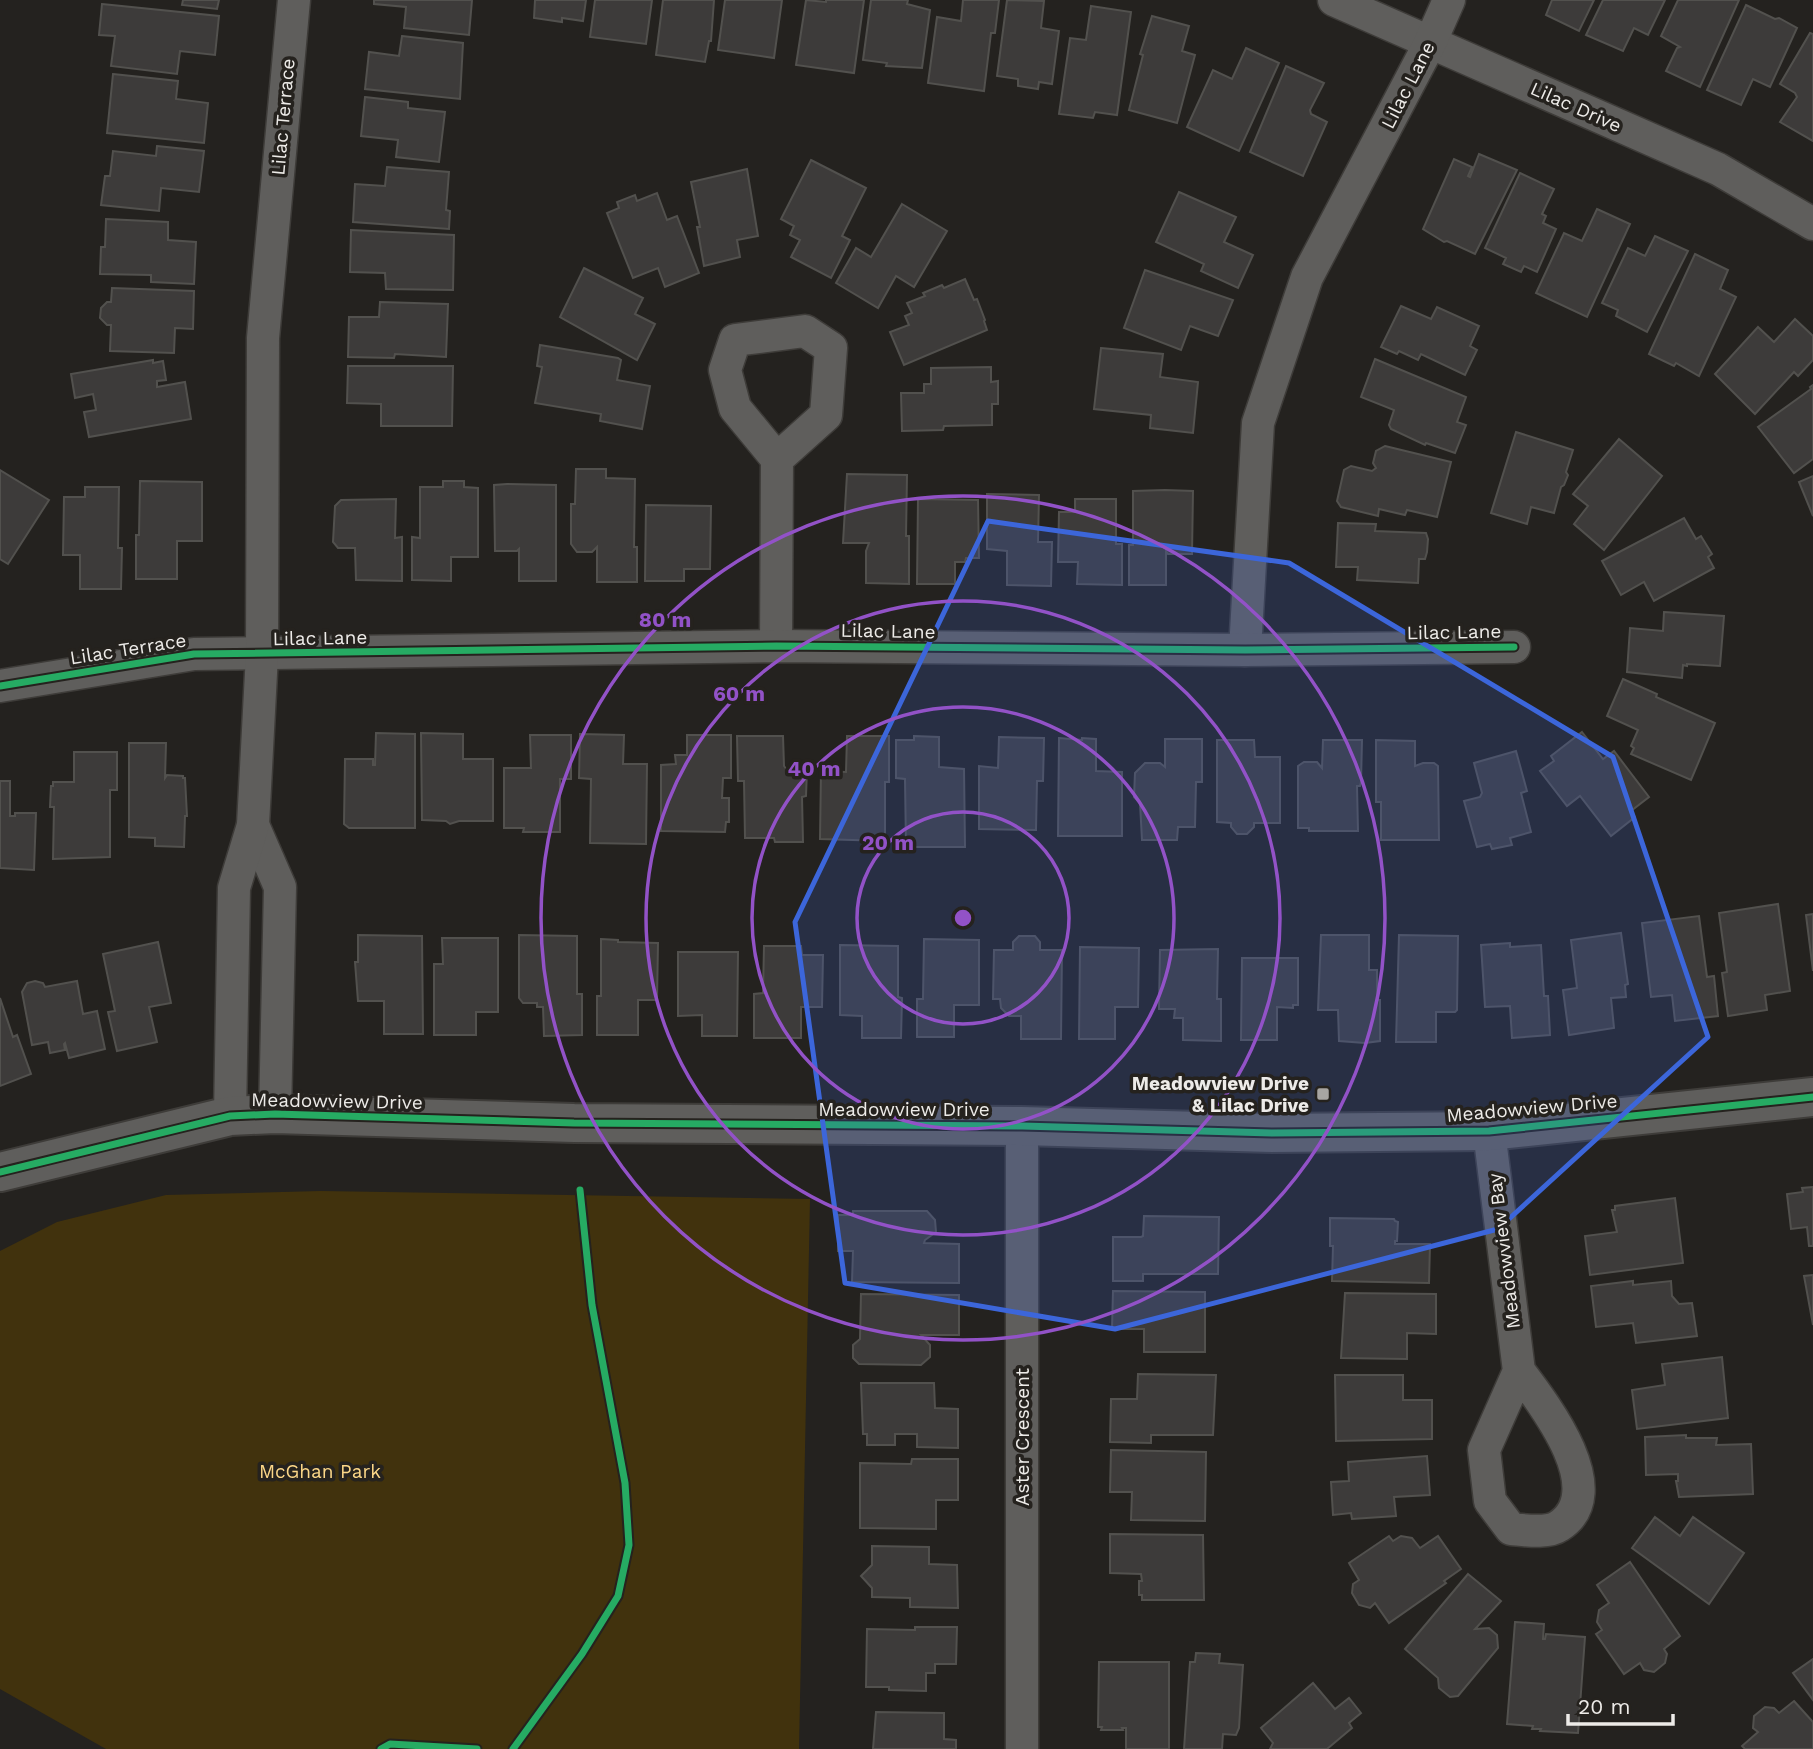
<svg xmlns="http://www.w3.org/2000/svg" width="1813" height="1749" font-family="'Work Sans',sans-serif">
<style>
.green{fill:#41320d}
.building{fill:#3d3b3a;stroke:#52514e;stroke-width:2}
.lines{fill:none;stroke-linecap:round;stroke-linejoin:round}
.minor-casing{stroke:#3e3c39;stroke-width:35}
.tertiary-casing{stroke:#3e3c39;stroke-width:42}
.minor{stroke:#5f5e5c;stroke-width:32}
.tertiary{stroke:#5f5e5c;stroke-width:38}
.cycleway-casing{stroke:#25221e;stroke-width:11}
.cycleway{stroke:#26ab63;stroke-width:7}
.marked{fill:#3c66da;fill-opacity:0.2;stroke:#3c66da;stroke-width:5;stroke-linejoin:round}
.ring{fill:none;stroke:#9252c7;stroke-width:3.5}
.poi-dot{fill:#a7a5a2;stroke:#25221e;stroke-width:2.5}
.labels{text-anchor:middle;dominant-baseline:central;stroke-width:7;stroke-linejoin:round;paint-order:stroke}
.street-label{font-size:19px;fill:#edebe8;stroke:#25221e}
.poi-label{font-size:19px;font-weight:bold;fill:#edebe8;stroke:#25221e;text-anchor:end}
.park-label{font-size:19px;fill:#fcd788;stroke:#25221e}
.centre{fill:#9252c7;stroke:#25221e;stroke-width:3.5}
.ring-label{font-size:21px;text-anchor:middle;font-weight:bold;fill:#9252c7;stroke:#25221e;stroke-width:7;stroke-linejoin:round;paint-order:stroke}
</style>
<rect width="100%" height="100%" fill="#24221f"/>
<polygon class="green" points="321,1191 810,1199 799,1749 106,1749 0,1689 0,1251 57,1222 166,1195"/>
<g class="building">
<polygon points="183,0 219,0 217,9 182,5"/>
<polygon points="374,0 472,0 469,35 404,28 406,7 374,4"/>
<polygon points="535,0 586,0 583,21 562,18 562,22 534,18"/>
<polygon points="595,0 652,0 646,44 590,37"/>
<polygon points="663,0 714,0 711,41 709,41 705,62 656,55"/>
<polygon points="725,0 782,0 774,58 718,50"/>
<polygon points="806,0 826,2 826,0 864,0 854,73 796,65"/>
<polygon points="871,0 908,0 907,4 930,10 922,68 886,66 887,63 863,60"/>
<polygon points="963,0 999,0 995,33 991,33 984,91 928,83 937,17 961,21"/>
<polygon points="1007,0 1044,1 1041,28 1059,31 1052,84 1039,82 1038,89 1018,86 1018,79 997,76"/>
<polygon points="1552,0 1594,0 1579,31 1546,15"/>
<polygon points="1603,0 1665,0 1648,35 1634,28 1623,51 1586,35"/>
<polygon points="1678,0 1739,0 1700,87 1666,71 1677,48 1680,47 1661,36"/>
<polygon points="102,4 219,16 215,55 180,51 177,74 111,66 115,36 99,35"/>
<polygon points="1746,5 1775,19 1779,18 1797,28 1770,87 1753,79 1741,105 1707,90"/>
<polygon points="1091,6 1131,12 1117,115 1095,112 1093,118 1059,114 1070,38 1086,40"/>
<polygon points="1152,16 1189,26 1182,51 1195,55 1177,123 1129,110 1143,55 1140,54"/>
<polygon points="1810,33 1813,34 1813,141 1780,122 1797,97 1795,93 1780,84"/>
<polygon points="402,36 463,43 460,99 365,89 369,52 399,56"/>
<polygon points="1246,48 1279,63 1239,151 1187,127 1213,70 1232,79"/>
<polygon points="1286,66 1324,83 1310,110 1311,114 1327,122 1303,176 1250,152"/>
<polygon points="113,74 178,81 176,99 208,103 204,143 107,133"/>
<polygon points="365,97 408,102 408,108 445,112 439,162 396,157 398,140 361,136"/>
<polygon points="157,146 204,151 199,192 161,188 159,211 101,205 105,176 110,176 113,151 156,156"/>
<polygon points="1479,154 1517,170 1475,254 1447,241 1444,242 1423,229 1454,159 1472,167 1468,176 1470,177"/>
<polygon points="811,160 866,188 842,236 850,240 831,278 791,257 800,240 790,235 794,226 781,219"/>
<polygon points="387,167 449,172 446,210 450,211 449,229 353,222 355,184 385,186"/>
<polygon points="747,169 758,236 737,240 740,257 704,266 697,227 700,227 691,182"/>
<polygon points="1520,173 1554,189 1542,214 1546,216 1543,223 1556,229 1537,272 1524,266 1521,272 1503,264 1506,258 1485,248"/>
<polygon points="1179,192 1236,217 1224,242 1253,255 1238,288 1201,271 1204,264 1156,242"/>
<polygon points="657,193 667,220 677,216 699,273 665,287 658,268 633,278 607,213 619,208 617,202 635,195 637,201"/>
<polygon points="902,204 947,231 914,287 896,276 878,308 836,283 856,248 871,257"/>
<polygon points="1597,209 1630,224 1587,317 1536,293 1564,233 1582,241"/>
<polygon points="106,219 168,222 168,240 196,242 194,284 151,282 151,275 100,274 101,247 105,247"/>
<polygon points="351,230 454,235 453,290 386,289 385,273 350,272"/>
<polygon points="1655,236 1688,251 1647,332 1616,316 1618,310 1602,303 1628,248 1645,256"/>
<polygon points="1695,254 1728,270 1720,289 1736,297 1699,376 1676,363 1674,366 1649,354"/>
<polygon points="584,268 643,298 635,314 655,324 637,360 560,317"/>
<polygon points="1145,270 1233,300 1218,336 1190,326 1181,350 1124,328"/>
<polygon points="965,279 974,300 977,299 985,320 984,321 987,330 904,365 890,332 909,325 905,316 912,313 907,303 925,296 923,293 942,285 944,288"/>
<polygon points="112,288 194,291 193,329 175,328 174,353 110,351 111,325 107,325 100,318 101,308 107,302 111,302"/>
<polygon points="380,302 448,304 446,357 395,354 394,358 348,357 349,317 379,317"/>
<polygon points="1401,306 1431,319 1437,307 1479,326 1470,346 1477,350 1465,375 1421,354 1418,360 1399,351 1397,354 1381,347"/>
<polygon points="1795,319 1813,336 1813,360 1798,376 1794,372 1755,414 1715,374 1758,327 1774,342"/>
<polygon points="540,345 618,358 621,360 617,380 650,386 642,429 600,421 601,414 535,403 542,367 537,366"/>
<polygon points="1101,348 1163,354 1160,377 1198,382 1193,433 1150,428 1151,415 1094,409"/>
<polygon points="1375,359 1466,397 1457,422 1466,425 1455,453 1426,443 1425,445 1391,429 1389,425 1394,410 1361,397"/>
<polygon points="153,360 153,363 163,361 166,380 157,381 157,387 185,382 191,419 89,437 84,412 96,410 93,394 75,398 71,374"/>
<polygon points="348,366 453,366 452,426 381,426 381,404 347,403"/>
<polygon points="991,367 991,382 998,381 998,404 992,404 992,425 944,426 943,430 902,431 901,393 924,393 924,384 931,384 931,368"/>
<polygon points="1813,385 1813,459 1794,473 1758,427 1811,389 1810,387"/>
<polygon points="1516,432 1573,450 1566,472 1568,475 1564,485 1561,487 1554,513 1531,507 1527,524 1491,513"/>
<polygon points="1619,439 1662,476 1604,550 1574,524 1588,506 1573,494"/>
<polygon points="1385,446 1451,462 1437,517 1407,510 1405,515 1379,509 1378,516 1341,507 1337,501 1344,470 1351,466 1372,471 1376,468 1373,463 1376,451"/>
<polygon points="576,469 606,469 606,478 635,479 634,547 637,547 637,582 597,582 597,547 592,552 577,552 571,544 571,504 575,504"/>
<polygon points="0,470 49,500 8,564 0,559"/>
<polygon points="847,474 907,475 906,536 909,536 909,584 866,583 866,551 869,543 843,543"/>
<polygon points="1813,476 1813,516 1799,482"/>
<polygon points="140,481 202,482 202,541 177,541 177,579 136,579 136,535 139,535"/>
<polygon points="443,481 464,481 464,487 478,488 478,557 451,557 451,581 412,580 412,537 420,538 420,487 443,487"/>
<polygon points="507,484 556,485 556,581 519,581 519,549 517,551 495,551 494,485"/>
<polygon points="85,487 119,487 118,548 122,548 121,589 80,589 80,555 63,555 64,497 85,497"/>
<polygon points="1165,490 1193,491 1192,554 1168,554 1166,551 1166,585 1129,585 1129,545 1133,545 1133,491"/>
<polygon points="987,494 1039,495 1038,542 1052,542 1051,586 1007,585 1007,551 987,549"/>
<polygon points="396,499 395,538 402,537 402,581 356,580 355,548 338,548 333,542 335,506 341,500"/>
<polygon points="918,499 978,500 979,558 966,558 965,562 955,562 955,584 917,584"/>
<polygon points="1075,499 1116,499 1116,544 1122,544 1122,585 1077,584 1078,562 1058,562 1059,512 1075,512"/>
<polygon points="646,505 711,506 710,569 684,569 684,581 645,581"/>
<polygon points="1684,518 1696,539 1701,536 1712,554 1708,557 1714,568 1654,601 1644,582 1621,595 1602,561"/>
<polygon points="1338,523 1376,524 1375,531 1426,533 1428,539 1427,552 1425,559 1419,559 1418,583 1357,580 1358,567 1336,567"/>
<polygon points="1664,612 1724,616 1720,666 1687,664 1687,666 1683,665 1682,678 1627,672 1630,628 1663,631"/>
<polygon points="1623,679 1657,694 1656,697 1715,723 1691,780 1631,754 1634,748 1631,746 1638,730 1607,716"/>
<polygon points="1582,732 1603,759 1614,751 1649,797 1631,811 1635,817 1611,836 1580,796 1567,806 1540,771 1554,761 1551,756"/>
<polygon points="376,733 415,734 415,828 349,828 344,824 345,759 373,759 373,765 375,765"/>
<polygon points="421,733 463,734 463,759 493,759 493,821 459,821 450,824 446,821 422,820"/>
<polygon points="580,734 624,735 623,764 647,764 646,844 590,843 591,779 579,778"/>
<polygon points="530,735 571,735 571,779 560,779 560,832 523,832 524,828 504,828 504,768 531,768"/>
<polygon points="687,735 731,735 731,778 723,778 722,798 729,798 729,822 726,822 725,832 661,831 661,765 676,764 675,755 687,755"/>
<polygon points="737,736 783,736 784,766 787,770 807,770 806,796 802,797 803,842 775,842 774,838 745,838 744,781 738,781"/>
<polygon points="847,736 889,736 889,782 885,782 885,841 820,839 821,771 846,772"/>
<polygon points="914,736 939,737 939,767 964,769 965,847 906,847 905,779 896,778 896,740 914,740"/>
<polygon points="999,737 1044,738 1043,781 1037,781 1036,830 979,829 979,766 998,768"/>
<polygon points="1059,738 1082,740 1082,738 1096,739 1096,771 1122,772 1122,836 1058,836"/>
<polygon points="1165,739 1202,739 1202,782 1196,782 1195,827 1178,827 1177,840 1142,840 1140,803 1134,797 1135,773 1145,763 1160,763 1165,767"/>
<polygon points="1217,740 1254,740 1255,757 1280,757 1280,823 1254,823 1254,827 1247,834 1237,834 1231,827 1231,823 1217,822"/>
<polygon points="1323,740 1362,740 1361,782 1360,786 1357,786 1358,831 1309,831 1309,828 1298,828 1298,766 1304,762 1317,762 1322,768"/>
<polygon points="1376,740 1415,741 1415,766 1423,763 1434,763 1438,766 1439,840 1381,840 1381,802 1376,802"/>
<polygon points="129,743 166,743 165,778 167,775 183,776 183,778 185,778 187,816 185,816 184,847 155,846 155,838 129,837"/>
<polygon points="1516,751 1527,791 1521,793 1531,832 1510,838 1512,845 1492,849 1490,844 1477,847 1464,801 1480,797 1482,793 1474,763"/>
<polygon points="74,752 117,752 117,790 110,790 110,857 53,859 54,807 50,807 51,786 53,786 53,782 74,782"/>
<polygon points="0,781 10,781 10,816 15,816 15,813 36,813 34,870 0,868"/>
<polygon points="1778,904 1790,991 1765,995 1767,1010 1728,1016 1722,973 1727,972 1719,913"/>
<polygon points="1813,914 1813,971 1806,915"/>
<polygon points="1699,916 1707,977 1714,976 1718,1016 1675,1021 1672,995 1651,997 1642,923"/>
<polygon points="1621,933 1628,984 1625,985 1626,997 1611,998 1614,1028 1569,1035 1563,990 1577,988 1571,940"/>
<polygon points="358,935 422,936 423,1034 384,1034 384,1001 358,1001 355,962 358,962"/>
<polygon points="519,935 577,936 577,994 582,994 582,1035 544,1036 543,1007 537,1007 537,1003 523,1003 519,998"/>
<polygon points="1321,935 1369,935 1369,970 1377,970 1377,1000 1380,1000 1380,1041 1365,1043 1339,1041 1338,1010 1318,1010"/>
<polygon points="1399,935 1458,936 1457,1010 1455,1012 1436,1012 1436,1042 1396,1042"/>
<polygon points="1019,936 1035,936 1040,942 1040,950 1062,950 1061,1039 1021,1039 1021,1016 1009,1016 1001,1008 1000,999 993,999 994,950 1013,950 1013,942"/>
<polygon points="442,938 498,938 498,1012 476,1012 476,1035 434,1035 434,964 443,964"/>
<polygon points="601,939 618,940 618,942 658,943 657,1000 638,1000 638,1035 597,1035 597,996 601,996"/>
<polygon points="924,939 979,940 979,1005 954,1005 954,1037 917,1037 917,999 923,999"/>
<polygon points="158,942 171,1003 149,1007 157,1042 117,1051 108,1012 115,1011 103,954"/>
<polygon points="1510,943 1510,947 1541,945 1544,996 1548,996 1550,1035 1512,1038 1510,1006 1485,1007 1481,945"/>
<polygon points="840,945 898,946 898,997 902,998 901,1038 862,1038 862,1016 840,1015"/>
<polygon points="764,946 801,946 802,955 823,955 822,1007 801,1007 801,1038 754,1038 754,994 763,993"/>
<polygon points="1080,947 1139,948 1138,1007 1115,1007 1115,1039 1079,1039"/>
<polygon points="1218,949 1217,999 1221,999 1221,1041 1183,1040 1183,1018 1174,1018 1175,1009 1159,1009 1160,950"/>
<polygon points="678,952 738,952 737,1036 702,1036 702,1015 678,1016"/>
<polygon points="1242,958 1298,958 1298,1005 1293,1005 1293,1008 1277,1007 1277,1040 1241,1040"/>
<polygon points="35,981 43,983 45,987 77,981 83,1014 97,1011 105,1049 69,1058 65,1043 64,1044 65,1050 50,1053 48,1042 32,1045 22,992 27,983"/>
<polygon points="0,998 13,1037 17,1035 31,1074 0,1086"/>
<polygon points="1813,1187 1813,1246 1809,1246 1807,1227 1791,1229 1787,1194 1803,1192 1802,1188"/>
<polygon points="1675,1198 1683,1263 1590,1275 1585,1236 1617,1232 1612,1210 1615,1210 1615,1206"/>
<polygon points="853,1211 927,1211 935,1220 936,1232 925,1240 924,1243 959,1244 959,1283 852,1282 853,1251 838,1251 838,1215 853,1215"/>
<polygon points="1144,1216 1219,1217 1218,1274 1143,1274 1143,1281 1113,1281 1113,1237 1141,1237 1143,1236"/>
<polygon points="1330,1218 1394,1219 1395,1221 1398,1222 1397,1241 1395,1241 1395,1244 1430,1244 1429,1283 1332,1281 1333,1246 1330,1246"/>
<polygon points="1813,1275 1813,1325 1804,1276"/>
<polygon points="1633,1281 1633,1285 1671,1281 1672,1296 1679,1304 1692,1303 1697,1336 1636,1343 1633,1323 1596,1327 1591,1286"/>
<polygon points="1113,1291 1205,1292 1205,1352 1144,1352 1144,1329 1112,1329"/>
<polygon points="1345,1293 1436,1294 1436,1334 1407,1333 1407,1359 1341,1358"/>
<polygon points="861,1294 959,1295 959,1335 921,1335 930,1345 930,1357 921,1365 859,1364 853,1358 853,1345 860,1339"/>
<polygon points="1722,1357 1728,1418 1637,1429 1632,1390 1665,1385 1662,1364"/>
<polygon points="1138,1374 1216,1375 1213,1435 1151,1435 1151,1443 1110,1442 1111,1399 1137,1399"/>
<polygon points="1335,1375 1403,1375 1403,1400 1432,1400 1432,1439 1336,1441"/>
<polygon points="861,1383 934,1383 935,1408 958,1409 958,1448 917,1447 917,1434 895,1434 895,1445 867,1445 867,1434 863,1434"/>
<polygon points="1686,1435 1686,1438 1717,1438 1716,1445 1751,1444 1753,1494 1679,1497 1676,1481 1678,1481 1678,1474 1646,1475 1645,1437"/>
<polygon points="1111,1450 1206,1452 1205,1521 1131,1520 1132,1492 1110,1492"/>
<polygon points="1427,1456 1430,1495 1394,1497 1396,1516 1352,1519 1351,1513 1333,1515 1331,1482 1349,1481 1348,1462"/>
<polygon points="912,1459 958,1459 958,1500 936,1500 936,1529 860,1528 860,1463 911,1464"/>
<polygon points="1655,1517 1680,1536 1693,1517 1744,1553 1709,1604 1632,1548"/>
<polygon points="1110,1534 1203,1535 1204,1600 1142,1600 1142,1595 1139,1595 1139,1581 1142,1581 1141,1574 1110,1573"/>
<polygon points="1389,1536 1393,1541 1401,1536 1412,1538 1420,1548 1438,1536 1461,1569 1444,1581 1446,1583 1389,1623 1375,1603 1370,1608 1359,1605 1352,1593 1353,1584 1359,1580 1349,1563"/>
<polygon points="872,1546 929,1547 929,1564 957,1565 958,1608 910,1607 910,1598 872,1597 872,1588 861,1576 872,1565"/>
<polygon points="1630,1562 1680,1636 1664,1649 1667,1654 1665,1663 1654,1672 1644,1670 1640,1663 1624,1674 1596,1634 1602,1630 1597,1622 1599,1610 1609,1603 1597,1585"/>
<polygon points="1468,1574 1501,1601 1475,1629 1489,1628 1497,1635 1498,1648 1458,1696 1450,1697 1439,1688 1438,1678 1405,1649"/>
<polygon points="1515,1622 1544,1624 1543,1639 1545,1639 1546,1634 1585,1637 1578,1733 1540,1731 1541,1729 1532,1729 1533,1726 1507,1724"/>
<polygon points="915,1627 957,1627 956,1664 935,1664 935,1673 926,1673 926,1691 889,1690 889,1687 866,1687 867,1629 915,1630"/>
<polygon points="1196,1653 1220,1654 1219,1663 1243,1665 1239,1728 1236,1735 1223,1734 1222,1749 1184,1749 1190,1662 1195,1662"/>
<polygon points="1813,1659 1813,1700 1793,1673"/>
<polygon points="1099,1662 1169,1662 1169,1749 1126,1749 1126,1728 1122,1728 1123,1730 1101,1730 1102,1727 1098,1727"/>
<polygon points="1313,1683 1335,1709 1349,1698 1361,1713 1349,1723 1352,1728 1327,1749 1270,1749 1273,1743 1261,1728"/>
<polygon points="1794,1701 1813,1722 1813,1749 1745,1749 1742,1746 1758,1732 1753,1728 1754,1716 1765,1707 1774,1708 1779,1713"/>
<polygon points="876,1712 944,1713 944,1739 956,1740 956,1749 873,1749"/>
</g>
<g class="lines">
<g class="minor-casing">
<g id="minor">
<polyline points="1334,0 1718,169 1813,224"/>
<polyline points="776,646 777,459 735,408 725,370 735,340 805,331 831,348 826,415 777,459"/>
<polyline points="1245,650 1258,423 1307,277 1430,43 1449,0"/>
<polyline points="0,686 194,654 776,646 1245,650 1514,647"/>
<polyline points="253,825 280,887 275,1114"/>
<polyline points="230,1116 234,888 253,825 262,654 263,338 294,0"/>
<polyline points="1022,1126 1022,1749"/>
<path d="M1489,1131L1519,1371L1484,1450L1490,1501L1511,1529C1524,1530 1547,1534 1559,1526C1612,1492 1544,1404 1519,1371"/>
</g>
</g>
<g class="tertiary-casing">
<polyline id="tertiary" points="0,1172 230,1116 275,1114 574,1123 1022,1126 1272,1133 1489,1131 1813,1097"/>
</g>
<use href="#minor" class="minor"/>
<use href="#tertiary" class="tertiary"/>
<g class="cycleway-casing">
<g id="cycleway">
<polyline points="0,686 194,654 776,646 1245,650 1514,647"/>
<polyline points="0,1172 230,1116 275,1114 574,1123 1022,1126 1272,1133 1489,1131 1813,1097"/>
<polyline points="381,1749 390,1744 477,1749"/>
<polyline points="513,1749 582,1654 618,1596 629,1545 625,1483 592,1305 580,1190"/>
</g>
</g>
<use href="#cycleway" class="cycleway"/>
</g>
<path class="marked" d="M988,521L1289,563L1613,757L1708,1037L1498,1229L1115,1329L845,1283L795,922Z"/>
<g class="ring">
<circle cx="963" cy="918" r="106"/>
<circle cx="963" cy="918" r="211"/>
<circle cx="963" cy="918" r="317"/>
<circle cx="963" cy="918" r="422"/>
</g>
<rect class="poi-dot" x="1316" y="1087" width="14" height="14" rx="3.5"/>
<g class="labels">
<g class="street-label">
<text transform="translate(1408 85) rotate(-63)">Lilac Lane</text>
<text transform="translate(1576 107) rotate(24)">Lilac Drive</text>
<text transform="translate(283 117) rotate(-85)">Lilac Terrace</text>
<text transform="translate(888 631) rotate(1)">Lilac Lane</text>
<text transform="translate(1454 632) rotate(-1)">Lilac Lane</text>
<text transform="translate(320 638) rotate(-1)">Lilac Lane</text>
<text transform="translate(128 649) rotate(-9)">Lilac Terrace</text>
<text transform="translate(337 1101) rotate(1)">Meadowview Drive</text>
<text transform="translate(1532 1108) rotate(-5)">Meadowview Drive</text>
<text x="904" y="1109">Meadowview Drive</text>
<text transform="translate(1504 1251) rotate(-97)">Meadowview Bay</text>
<text transform="translate(1022 1437) rotate(-90)">Aster Crescent</text>
</g>
<g class="poi-label">
<text x="1309" y="1083">Meadowview Drive<tspan x="1309" dy="22">&amp; Lilac Drive</tspan></text>
</g>
<g class="park-label">
<text x="320" y="1471">McGhan Park</text>
</g>
</g>
<circle cx="963" cy="918" r="10" class="centre"/>
<g class="ring-label">
<text x="665" y="627">80 m</text>
<text x="739" y="701">60 m</text>
<text x="814" y="776">40 m</text>
<text x="888" y="850">20 m</text>
</g>
<path d="M1568 1714v10h105v-10" fill="none" stroke="#edebe8" stroke-width="3.5"/>
<text x="1578" y="1714" font-size="21" fill="#edebe8" stroke="#25221e" stroke-width="5" paint-order="stroke">20 m</text>
</svg>
